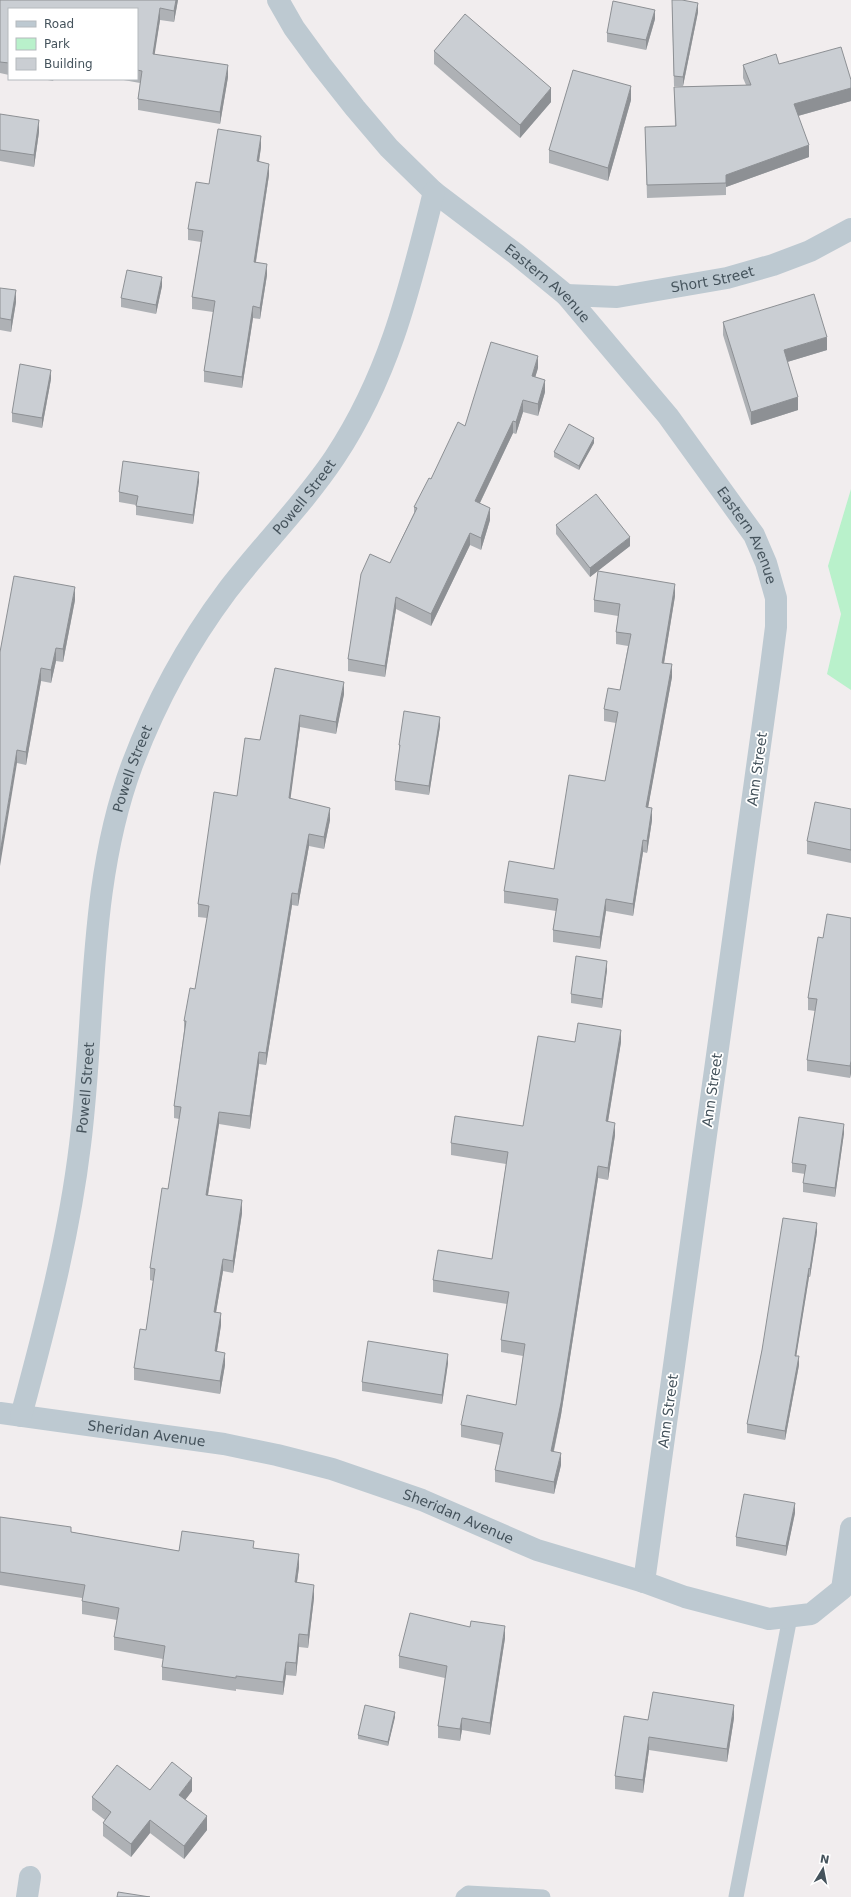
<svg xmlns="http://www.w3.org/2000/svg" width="851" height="1897" font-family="'DejaVu Sans',sans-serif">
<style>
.green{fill:#b9f1cb}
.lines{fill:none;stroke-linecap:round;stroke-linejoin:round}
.service{stroke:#bdc9d1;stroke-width:15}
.minor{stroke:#bdc9d1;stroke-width:22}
.wall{fill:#aeb1b5}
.shaded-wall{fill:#8d9094}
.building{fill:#caced3;stroke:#8d9094}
.labels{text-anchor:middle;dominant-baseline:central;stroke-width:3.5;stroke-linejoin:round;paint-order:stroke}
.street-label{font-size:14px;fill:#45535c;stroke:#fff}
</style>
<rect width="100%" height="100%" fill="#f1edee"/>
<polygon class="green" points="851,489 851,690 827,674 841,614 828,566"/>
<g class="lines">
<g class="service">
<polyline points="463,1897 468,1893 543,1897"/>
<polyline points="736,1897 790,1617"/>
</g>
<g class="minor">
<path id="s1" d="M278,0L294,28L321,65L355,108L389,148L434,192L516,254L566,295L668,416L754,535L766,563L776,598V627L771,666L644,1582"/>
<path id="s2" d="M566,295L617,297L727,278L773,265L810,251L851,229"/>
<path id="s3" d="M0,1413L224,1444L277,1455L332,1469L422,1500L537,1550L644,1582L685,1597L769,1619L811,1614L842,1589L851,1528"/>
<path id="s4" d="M21,1416C45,1327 69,1237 80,1145C96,1019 87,886 132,765C156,701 186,646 227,591C262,545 303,505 335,457C390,374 410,287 434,192"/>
<polyline points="27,1897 30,1877"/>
</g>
</g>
<g class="wall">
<polygon points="0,0 178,0 174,22 160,20 154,54 228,77 220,124 138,110 138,99 140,83 118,79 137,79 137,9 9,9 9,75 0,73"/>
<polygon points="672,7 698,12 683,86 674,86"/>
<polygon points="655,19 646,50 607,42 607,33"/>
<polygon points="434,51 551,102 520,138 434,64"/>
<polygon points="779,64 851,80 851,101 798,116 809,157 726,187 726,195 647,198 645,127 675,126 674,87 746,85 743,78 743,65"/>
<polygon points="42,79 54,79 53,81"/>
<polygon points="631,100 608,181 549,163 549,150"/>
<polygon points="0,114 39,132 34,167 0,161"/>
<polygon points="261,147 259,162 269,175 256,262 267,275 260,319 253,318 242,388 204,382 204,371 213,312 192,309 192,297 201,242 188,240 188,229 209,184"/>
<polygon points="162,286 156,314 121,307 121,298"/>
<polygon points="0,288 16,302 11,332 0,330"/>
<polygon points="723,322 827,350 787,362 798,410 751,425 723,335"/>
<polygon points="538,368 535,377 545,392 538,416 523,412 516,434 513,433 480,503 490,520 481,550 470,545 431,626 396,609 385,677 348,671 348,659 390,563 414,513 414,507 431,479 465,426"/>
<polygon points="51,379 42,428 12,422 12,413"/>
<polygon points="594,443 579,470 554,457 554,452"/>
<polygon points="199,481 193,524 136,515 136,505 119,502 119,492"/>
<polygon points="556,525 630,546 590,577 556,534"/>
<polygon points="675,596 664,663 672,677 648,807 652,820 647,853 643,852 633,916 606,911 600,949 553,942 553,930 556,911 504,903 504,891 554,869 605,781 616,723 604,721 604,709 620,690 628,646 616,644 616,632 618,616 594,612 594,600"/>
<polygon points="75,600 63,662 56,661 51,683 41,681 26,765 17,763 0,652"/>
<polygon points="275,668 344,694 336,734 300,727 290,799 330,820 324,849 309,846 298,906 292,905 266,1065 259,1064 250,1129 219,1124 208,1195 242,1213 233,1273 223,1271 216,1312 221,1325 217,1351 225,1365 220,1394 134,1380 134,1368 146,1330 153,1281 150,1280 150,1268 168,1189 179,1119 174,1118 174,1106 184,1031 184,1021 195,989 207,918 198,917 198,904 237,796 260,740"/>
<polygon points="440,726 429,795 395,790 395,781 399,754 399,745"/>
<polygon points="851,809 851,863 807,854 807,841"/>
<polygon points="851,918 851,1073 850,1078 807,1071 807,1060 815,1011 808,1010 808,998 823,938"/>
<polygon points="607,970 602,1008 571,1003 571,994"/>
<polygon points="575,1042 621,1042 608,1122 615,1135 608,1180 598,1178 561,1415 554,1451 561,1465 554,1494 495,1482 495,1470 500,1445 461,1437 461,1425 516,1405 523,1356 501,1352 501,1340 507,1304 433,1292 433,1280 492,1259 506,1164 451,1155 451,1143 523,1126"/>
<polygon points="844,1133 835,1197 803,1192 803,1183 805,1174 792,1172 792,1163"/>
<polygon points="817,1232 810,1277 809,1277 796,1356 799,1365 785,1440 747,1433 747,1424 762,1350"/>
<polygon points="448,1363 442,1404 362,1391 362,1382"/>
<polygon points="795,1513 786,1556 736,1546 736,1537"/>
<polygon points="0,1517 71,1532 179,1551 254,1548 299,1567 297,1582 314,1598 308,1648 299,1647 296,1676 286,1675 283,1695 236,1689 236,1691 162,1680 162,1667 163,1659 114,1650 114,1637 117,1620 82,1614 82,1598 0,1585"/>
<polygon points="505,1638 490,1735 462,1730 460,1741 438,1738 438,1726 445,1678 399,1668 399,1656"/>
<polygon points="395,1717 388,1746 358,1739 358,1735"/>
<polygon points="734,1718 727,1762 649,1750 643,1793 615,1789 615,1776 648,1720"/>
<polygon points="150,1790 192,1791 185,1800 207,1830 184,1859 150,1833 131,1857 103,1836 103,1823 105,1820 92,1810 92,1797"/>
</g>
<g class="shaded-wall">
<polygon points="176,0 178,0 174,22 174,11"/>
<polygon points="698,3 698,12 683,86 683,77"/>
<polygon points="160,8 160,20 153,65 153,54"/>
<polygon points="655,10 655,19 646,50 646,40"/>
<polygon points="228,65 228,77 220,124 220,112"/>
<polygon points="631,86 631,100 608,181 608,168"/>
<polygon points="551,88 551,102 520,138 520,125"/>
<polygon points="851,88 851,101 794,117 794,104"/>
<polygon points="39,120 39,132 34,167 34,155"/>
<polygon points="261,136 261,147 257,173 257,161"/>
<polygon points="809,145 809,157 726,187 726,175"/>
<polygon points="269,164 269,175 254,273 254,262"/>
<polygon points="267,264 267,275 260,319 260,308"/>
<polygon points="162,277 162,286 156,314 156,305"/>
<polygon points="16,290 16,302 11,332 11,320"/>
<polygon points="253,306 253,318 242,388 242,377"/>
<polygon points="827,337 827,350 784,363 784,350"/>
<polygon points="538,356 538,368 532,388 532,376"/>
<polygon points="51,370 51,379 42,428 42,418"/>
<polygon points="545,380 545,392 538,416 538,404"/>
<polygon points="798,397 798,410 751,425 751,412"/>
<polygon points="523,400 523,412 516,434 516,422"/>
<polygon points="513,421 513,433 475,513 475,501"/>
<polygon points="594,438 594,443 579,470 579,466"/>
<polygon points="199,472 199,481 193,524 193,515"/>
<polygon points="490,508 490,520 481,550 481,538"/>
<polygon points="470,533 470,545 431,626 431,614"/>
<polygon points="630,537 630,546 590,577 590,568"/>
<polygon points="675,584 675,596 662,675 662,663"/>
<polygon points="75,587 75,600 63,662 63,649"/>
<polygon points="396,597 396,609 385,677 385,666"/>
<polygon points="56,648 56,661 51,683 51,670"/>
<polygon points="672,664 672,677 646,819 646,807"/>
<polygon points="41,668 41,681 26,765 26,752"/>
<polygon points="344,682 344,694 336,734 336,722"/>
<polygon points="300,715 300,727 289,810 289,798"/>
<polygon points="440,717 440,726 429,795 429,786"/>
<polygon points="17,750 17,763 0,866 0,853"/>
<polygon points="330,808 330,820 324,849 324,837"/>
<polygon points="652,808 652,820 647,853 647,841"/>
<polygon points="309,834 309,846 298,906 298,894"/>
<polygon points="643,840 643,852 633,916 633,904"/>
<polygon points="292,893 292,905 266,1065 266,1053"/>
<polygon points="606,899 606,911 600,949 600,937"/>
<polygon points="607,961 607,970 602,1008 602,999"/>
<polygon points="621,1030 621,1042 606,1133 606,1121"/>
<polygon points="259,1052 259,1064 250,1129 250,1116"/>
<polygon points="851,1061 851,1073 850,1078 850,1066"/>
<polygon points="219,1112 219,1124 206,1207 206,1195"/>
<polygon points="615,1123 615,1135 608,1180 608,1168"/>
<polygon points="844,1124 844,1133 835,1197 835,1188"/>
<polygon points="598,1166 598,1178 561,1415 551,1463 551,1451"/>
<polygon points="242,1200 242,1213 233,1273 233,1261"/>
<polygon points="817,1223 817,1232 810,1277 810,1269"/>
<polygon points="223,1259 223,1271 214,1324 214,1312"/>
<polygon points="809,1268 809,1277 795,1364 795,1356"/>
<polygon points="221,1313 221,1325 215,1363 215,1351"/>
<polygon points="225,1353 225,1365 220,1394 220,1381"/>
<polygon points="448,1354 448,1363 442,1404 442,1395"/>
<polygon points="799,1356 799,1365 785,1440 785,1431"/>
<polygon points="561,1453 561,1465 554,1494 554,1482"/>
<polygon points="795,1503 795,1513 786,1556 786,1546"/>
<polygon points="299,1554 299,1567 295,1596 295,1582"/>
<polygon points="314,1585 314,1598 308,1648 308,1635"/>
<polygon points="505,1626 505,1638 490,1735 490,1723"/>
<polygon points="299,1634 299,1647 296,1676 296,1663"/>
<polygon points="286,1662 286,1675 283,1695 283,1682"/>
<polygon points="734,1705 734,1718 727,1762 727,1749"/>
<polygon points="395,1712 395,1717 388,1746 388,1742"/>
<polygon points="462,1718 462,1730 460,1741 460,1729"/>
<polygon points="649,1737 649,1750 643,1793 643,1780"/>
<polygon points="192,1778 192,1791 179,1808 179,1795"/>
<polygon points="207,1816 207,1830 184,1859 184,1846"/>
<polygon points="150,1820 150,1833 131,1857 131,1844"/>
</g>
<g class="building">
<polygon points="0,0 176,0 174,11 160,8 153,54 228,65 220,112 138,99 142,71 137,70 137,9 9,9 9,63 0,62"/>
<polygon points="672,0 682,0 698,3 683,77 674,76"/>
<polygon points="613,1 655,10 646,40 607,33"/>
<polygon points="465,14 551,88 520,125 434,51"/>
<polygon points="841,47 851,80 851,88 794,104 809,145 726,175 726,183 647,185 645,127 676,126 674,87 751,85 743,65 776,54 779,64"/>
<polygon points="573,70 631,86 608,168 549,150"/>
<polygon points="0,114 39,120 34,155 0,150"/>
<polygon points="218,129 261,136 257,161 269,164 254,262 267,264 260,308 253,306 242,377 204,371 215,301 192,297 203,231 188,229 196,182 209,184"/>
<polygon points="127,270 162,277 156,305 121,298"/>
<polygon points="0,288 16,290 11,320 0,318"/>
<polygon points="814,294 827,337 784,350 798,397 751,412 723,322"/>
<polygon points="491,342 538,356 532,376 545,380 538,404 523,400 516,422 513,421 475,501 490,508 481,538 470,533 431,614 396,597 385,666 348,659 361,574 370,554 390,563 417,508 414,507 429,478 431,479 458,422 465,426"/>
<polygon points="20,364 51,370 42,418 12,413"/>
<polygon points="569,424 594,438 579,466 554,452"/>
<polygon points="123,461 199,472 193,515 136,506 138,496 119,492"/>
<polygon points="596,494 630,537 590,568 556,525"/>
<polygon points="598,571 675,584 662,663 672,664 646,807 652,808 647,841 643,840 633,904 606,899 600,937 553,930 558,899 504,891 509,861 554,869 569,775 605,781 618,712 604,709 608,688 620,690 631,634 616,632 620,604 594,600"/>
<polygon points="14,576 75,587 63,649 56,648 51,670 41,668 26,752 17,750 0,853 0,652"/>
<polygon points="275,668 344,682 336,722 300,715 289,798 330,808 324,837 309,834 298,894 292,893 266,1053 259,1052 250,1116 219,1112 206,1195 242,1200 233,1261 223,1259 214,1312 221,1313 215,1351 225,1353 220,1381 134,1368 140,1329 146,1330 155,1269 150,1268 162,1188 168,1189 181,1107 174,1106 186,1021 184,1021 190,988 195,989 209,906 198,904 214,792 237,796 245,738 260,740"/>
<polygon points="404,711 440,717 429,786 395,781 400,745 399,745"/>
<polygon points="815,802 851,809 851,850 807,841"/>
<polygon points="827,914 851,918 851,1061 850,1066 807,1060 817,999 808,998 818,937 823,938"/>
<polygon points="576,956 607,961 602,999 571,994"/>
<polygon points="578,1023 621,1030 606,1121 615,1123 608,1168 598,1166 561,1403 551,1451 561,1453 554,1482 495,1470 503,1433 461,1425 467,1395 516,1405 525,1344 501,1340 509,1292 433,1280 438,1250 492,1259 508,1152 451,1143 455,1116 523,1126 538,1036 575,1042"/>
<polygon points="799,1117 844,1124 835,1188 803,1183 806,1165 792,1163"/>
<polygon points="783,1218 817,1223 810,1269 809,1268 795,1356 799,1356 785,1431 747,1424 762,1350"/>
<polygon points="368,1341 448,1354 442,1395 362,1382"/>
<polygon points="744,1494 795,1503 786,1546 736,1537"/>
<polygon points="0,1517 71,1527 71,1532 179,1551 182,1531 254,1541 253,1548 299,1554 295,1582 314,1585 308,1635 299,1634 296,1663 286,1662 283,1682 236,1676 236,1678 162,1667 165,1646 114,1637 119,1608 82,1601 85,1585 0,1572"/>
<polygon points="410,1613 470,1627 471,1621 505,1626 490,1723 462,1718 460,1729 438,1726 447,1666 399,1656"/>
<polygon points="653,1692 734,1705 727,1749 649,1737 643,1780 615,1776 624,1716 648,1720"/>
<polygon points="365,1705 395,1712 388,1742 358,1735"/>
<polygon points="172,1762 192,1778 179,1795 207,1816 184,1846 150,1820 131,1844 103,1823 111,1812 92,1797 117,1765 150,1790"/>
<polygon points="118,1892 150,1897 117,1897"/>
</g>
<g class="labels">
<g class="street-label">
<text stroke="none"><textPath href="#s2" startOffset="148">Short Street</textPath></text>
<text stroke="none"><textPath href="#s1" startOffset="394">Eastern Avenue</textPath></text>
<text stroke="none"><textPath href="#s4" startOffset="983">Powell Street</textPath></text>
<text stroke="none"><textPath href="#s1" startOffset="718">Eastern Avenue</textPath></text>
<text stroke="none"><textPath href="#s4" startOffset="659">Powell Street</textPath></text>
<text transform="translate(757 769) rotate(-82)">Ann Street</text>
<text stroke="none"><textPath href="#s4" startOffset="335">Powell Street</textPath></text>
<text transform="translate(712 1090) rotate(-82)">Ann Street</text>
<text transform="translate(668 1411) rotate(-82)">Ann Street</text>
<text stroke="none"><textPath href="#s3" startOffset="148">Sheridan Avenue</textPath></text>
<text stroke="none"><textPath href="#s3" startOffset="472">Sheridan Avenue</textPath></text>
</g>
</g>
<rect x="8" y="8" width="130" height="72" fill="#ffffff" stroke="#b5babe"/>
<rect x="16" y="21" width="20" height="6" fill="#bdc9d1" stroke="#b5babe"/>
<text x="44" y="28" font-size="12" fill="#45535c">Road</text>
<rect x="16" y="38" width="20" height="12" fill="#b9f1cb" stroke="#b5babe"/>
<text x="44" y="48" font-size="12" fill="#45535c">Park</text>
<rect x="16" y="58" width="20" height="12" fill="#caced3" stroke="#b5babe"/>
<text x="44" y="68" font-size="12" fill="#45535c">Building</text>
<g transform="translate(823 1869) rotate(10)" stroke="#ffffff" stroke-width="3" paint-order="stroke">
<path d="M0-3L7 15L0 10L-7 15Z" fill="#45535c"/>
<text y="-6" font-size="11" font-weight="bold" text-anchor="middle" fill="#45535c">N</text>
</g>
</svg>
